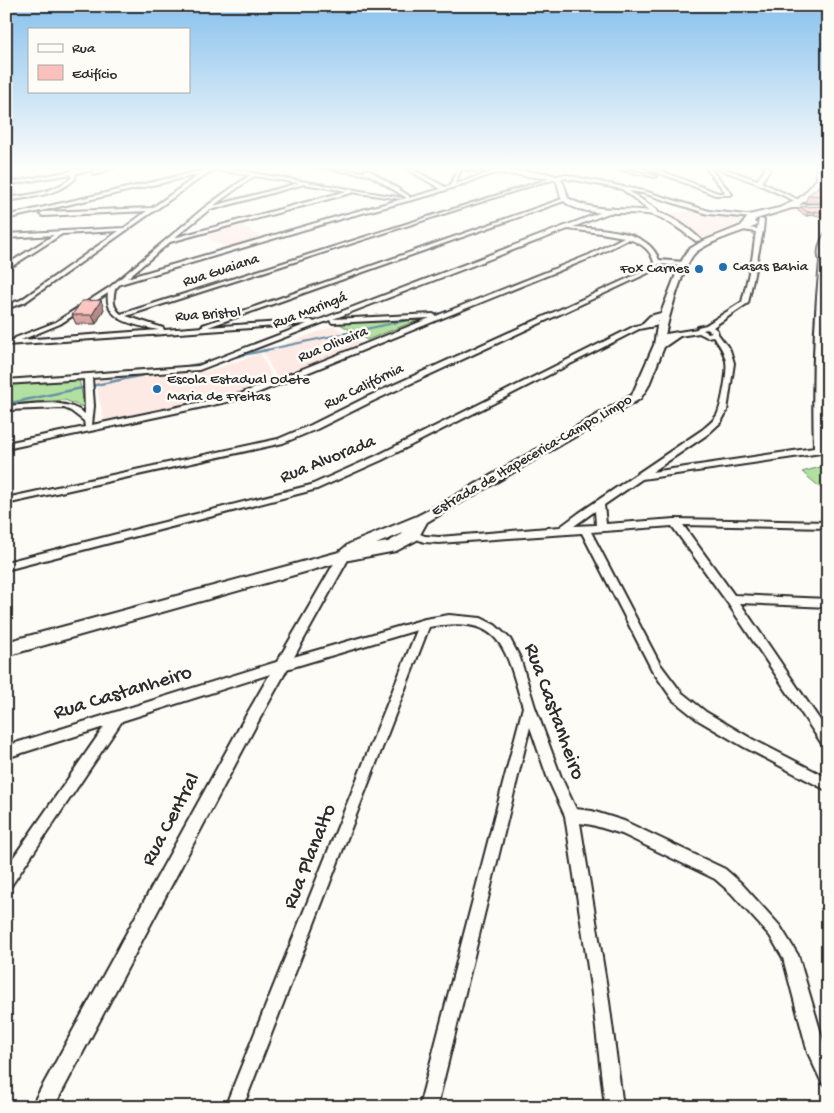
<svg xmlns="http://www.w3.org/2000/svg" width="834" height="1113" font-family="'Gochi Hand',sans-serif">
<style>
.built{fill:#fdeae5}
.green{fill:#b1e0a0;stroke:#6e8666}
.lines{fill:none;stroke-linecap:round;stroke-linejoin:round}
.stream-far1{stroke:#6c90a6;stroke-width:2}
.stream{stroke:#6c90a6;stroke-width:2.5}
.minor-casing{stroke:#2b2b2b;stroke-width:4}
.tertiary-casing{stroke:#2b2b2b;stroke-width:4}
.secondary-casing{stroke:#2b2b2b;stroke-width:4}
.minor{fill:#fdfcf7;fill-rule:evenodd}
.tertiary{fill:#fdfcf7;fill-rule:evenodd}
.secondary{fill:#fdfcf7;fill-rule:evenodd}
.wall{fill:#d9a5a2;stroke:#2b2b2b}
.shaded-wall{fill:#b08684;stroke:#2b2b2b}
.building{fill:#fcc0bc;stroke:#2b2b2b}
.poi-dot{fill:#1f6fb2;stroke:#fdfcf7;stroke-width:2}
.labels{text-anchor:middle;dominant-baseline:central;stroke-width:5;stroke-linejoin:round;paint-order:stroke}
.far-poi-label{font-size:15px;fill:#2b2b2b;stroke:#fdfcf7;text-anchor:start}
.far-street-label{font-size:15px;fill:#2b2b2b;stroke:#fdfcf7}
.street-label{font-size:18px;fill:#2b2b2b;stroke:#fdfcf7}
.near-street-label{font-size:21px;fill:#2b2b2b;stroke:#fdfcf7}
</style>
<rect width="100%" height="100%" fill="#fdfcf7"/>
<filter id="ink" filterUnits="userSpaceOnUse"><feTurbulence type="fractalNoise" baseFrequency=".02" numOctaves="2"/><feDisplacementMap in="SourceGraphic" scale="10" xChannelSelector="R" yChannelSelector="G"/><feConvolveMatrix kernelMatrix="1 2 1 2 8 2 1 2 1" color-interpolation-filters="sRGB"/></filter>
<g filter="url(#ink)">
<g class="built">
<polygon points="693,210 743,219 746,220 707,238 697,236 666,214"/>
<polygon points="242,225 265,239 227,249 206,236"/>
<polygon points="334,326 361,343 277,378 263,352"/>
<polygon points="260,353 273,379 241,393 104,421 95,381 112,377 212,370"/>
</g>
<g class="green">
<polygon points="412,320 418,320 367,340 338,323"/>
<polygon points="79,379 85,408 65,400 6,404 6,384"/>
<polygon points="828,465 828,494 802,472"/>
</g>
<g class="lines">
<g class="stream-far1">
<polyline points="431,315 447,312"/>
<polyline points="261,351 418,318"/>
</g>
<g class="stream">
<polyline points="233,357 267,350"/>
<polyline points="179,368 212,361"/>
<polyline points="6,404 153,373"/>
</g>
<g class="minor-casing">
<g id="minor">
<polygon points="15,166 15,167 6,169 6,167"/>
<path d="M73,166H77V170L96,167L98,168V171L112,166H118L95,175L93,174L94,170L76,173L75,179C56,196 30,197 6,201V198C29,195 53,193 71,178V174L6,185V183L72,171Z"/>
<path d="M222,166H229L223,168L403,198L401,199L351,192V193L170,242L127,278L343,215L407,198L370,175L307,166L365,172V170H369L409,196V198L441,189L402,166H407L445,187L450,186L458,168L456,166L462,167L455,184L510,166H516L431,195L347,217L120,284L115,289C113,299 112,307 121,314L561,175H568L570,176L644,191L709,211L756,216L753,218L708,214L643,193L629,191L657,210L659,214L656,216L622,189L564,178L543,182L126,316L163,328L164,330L203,327V325L565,198L567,200L208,327L311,320L314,322L612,208L614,211L573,227C601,229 648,229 659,260L684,262L687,264L684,266L659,264L655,269L646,274L373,401L317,429L283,443L6,504V498L278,439L311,425L367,397L642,272L651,267L654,262C650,249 642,244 629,239L593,257L245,398L6,449V443L85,427L84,421L71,411L64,408L6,410V406C32,405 64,397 85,414L84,379L6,384V380L198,366L307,324L6,345V341L14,340L15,338L56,322L110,287L204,208L250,175L216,170L209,172L25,302L6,309V305L21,300L119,231L62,234L6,270V265L54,235L6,238V234L124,228L147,211L43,216L40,214L43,212L152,208L200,174L6,219V216ZM254,176L299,183L213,206ZM304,184L347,191L174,238L210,209H214ZM568,229L601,233L624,237L589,255L436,316L433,314L333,319ZM108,293C104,322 137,325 159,330L21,340L60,324ZM430,318L240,394L92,425L94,406L92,378L199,370L330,320L331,322L333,323Z"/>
<polygon points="603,166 611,166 657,176 655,177"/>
<polygon points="642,166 648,166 718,193 726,193 704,166 708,166 732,194 730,195 715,195"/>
<polygon points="711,166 717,166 757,180 766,169 763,166 767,166 770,169 761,182 801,201 797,202 756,183"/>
<path d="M759,219L764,220L763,231L748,303L713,327L717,330L718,334L730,350L734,363L727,411L721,422L708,434L652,472L814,448C812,386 814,323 820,261L823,259L826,261L820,389L822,447L828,446V452L642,479L604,505L606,524L675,519L828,522V528L683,525L734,595L828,599V607L740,603L828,732V749L824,747L727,602L672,526L591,532L660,664L681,692L706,712L752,739L828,778V791L744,747L698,720L673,700L652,670L582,533L439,543L424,542L396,531L394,529L399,526L425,536L439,537L560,527L579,513L702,430C708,425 715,420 718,413C722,403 728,371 726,361C724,351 719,344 713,336L707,337L699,333L666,338L663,336L666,334L697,329L698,327L706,325L742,302L752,260L756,232L736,229L739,227L757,229ZM707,329L712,332L708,333L703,330ZM595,511L596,525L574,526Z"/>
<polygon points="662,321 665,323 664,324 639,329 382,460 317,489 6,570 6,562 311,485 376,456 635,326"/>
<path d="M449,615L481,618L495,625L510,639L520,658L535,707L561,777L576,809L592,811L624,821L725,869L741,883L780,926L798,955L828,1057V1086L822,1083L808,1053L783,958L770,936L731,893L715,879L622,834L592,825L580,823L608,994L623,1107H605L592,994L565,816L548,779L530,727L437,1107H419L523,707C505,648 503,614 429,627L243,1107H225L417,630L283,670L122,721L11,886L6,888V868L104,727L6,758V746L283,660L425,619Z"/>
</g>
</g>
<g class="tertiary-casing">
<g id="tertiary">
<path d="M458,166L546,173C564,178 563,181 568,198C595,214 625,206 655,212C671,215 690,229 701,240L696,241C683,232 668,219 653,215C630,210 580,219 563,200C558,195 560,185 555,179L460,169Z"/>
<polygon points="344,551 348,553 350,556 254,729 54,1107 31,1107 244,719 340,553"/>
</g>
</g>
<g class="secondary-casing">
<g id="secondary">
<path d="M816,166H822L823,179L810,197L799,205L828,204V208H792L756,219L754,222L757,224L756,226C738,233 709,241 695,253C684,263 667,321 665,337L675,333L680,336L664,347L648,387L640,399L427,522L417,540L396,551L344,561L6,656V642L339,552L349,544L417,516L446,501L632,395L654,345L658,320L650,327H642L641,325L650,316L661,313L680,264L688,250L701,242L741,226L749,215L779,208L797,200L804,194L817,179ZM408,531L388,542L376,544Z"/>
<path d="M825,234H828V269C814,262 818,245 825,234Z"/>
</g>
</g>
<use href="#minor" class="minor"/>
<use href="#tertiary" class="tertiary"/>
<use href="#secondary" class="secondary"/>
</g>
<g class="wall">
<polygon points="828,188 828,203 805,203 808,195"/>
<polygon points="828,206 828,218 814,215 806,216 798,211 800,207"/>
<polygon points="104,309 96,324 76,324 72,315"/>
</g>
<g class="shaded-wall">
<polygon points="816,211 814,215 806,216 808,212"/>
<polygon points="8,286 13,298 6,302 6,287"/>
<polygon points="101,300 104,309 96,324 92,315"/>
</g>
<g class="building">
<polygon points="820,186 828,188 828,196 808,195"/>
<polygon points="828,206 828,214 816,211 808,212 800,207"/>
<polygon points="101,300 92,315 72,315 82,301"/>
</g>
</g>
<linearGradient id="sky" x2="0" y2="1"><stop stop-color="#88c1ee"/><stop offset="0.52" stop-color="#fefefb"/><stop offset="1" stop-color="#fefefb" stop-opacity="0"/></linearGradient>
<rect width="834" height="322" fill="url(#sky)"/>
<g class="poi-dot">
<circle cx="723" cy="267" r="5"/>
<circle cx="699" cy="269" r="5"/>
<circle cx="157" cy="389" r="5"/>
</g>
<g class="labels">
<g class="far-poi-label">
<text x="733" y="267">Casas Bahia</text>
<text x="689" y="269" text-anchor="end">Fox Carnes</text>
<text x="167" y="380">Escola Estadual Odete<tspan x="167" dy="17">Maria de Freitas</tspan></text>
</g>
<g class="far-street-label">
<text transform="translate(221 271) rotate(-18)">Rua Guaiana</text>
<text transform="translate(310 311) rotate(-21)">Rua Maringá</text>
<text transform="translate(208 315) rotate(-4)">Rua Bristol</text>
<text transform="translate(333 345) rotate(-22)">Rua Oliveira</text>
<text transform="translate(364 387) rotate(-26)">Rua Califórnia</text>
<text transform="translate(532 456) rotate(-30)">Estrada de Itapecerica-Campo Limpo</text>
</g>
<g class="street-label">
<text transform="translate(328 460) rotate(-22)">Rua Alvorada</text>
</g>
<g class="near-street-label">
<text transform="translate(123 694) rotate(-17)">Rua Castanheiro</text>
<text transform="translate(553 712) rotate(70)">Rua Castanheiro</text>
<text transform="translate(172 820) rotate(-62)">Rua Central</text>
<text transform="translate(311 857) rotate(-68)">Rua Planalto</text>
</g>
</g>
<rect width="834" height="1113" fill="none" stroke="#fdfcf7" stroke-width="25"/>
<rect x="12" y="12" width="809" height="1088" fill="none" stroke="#2b2b2b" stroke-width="2" filter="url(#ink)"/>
<rect x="28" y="28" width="162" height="65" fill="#fdfcf7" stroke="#a9a8a5"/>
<rect x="38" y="44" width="25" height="8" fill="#fdfcf7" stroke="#a9a8a5"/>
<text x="72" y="52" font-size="15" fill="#2b2b2b">Rua</text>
<rect x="38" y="65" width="25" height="15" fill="#fcc0bc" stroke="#a9a8a5"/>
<text x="72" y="78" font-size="15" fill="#2b2b2b">Edifício</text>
</svg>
